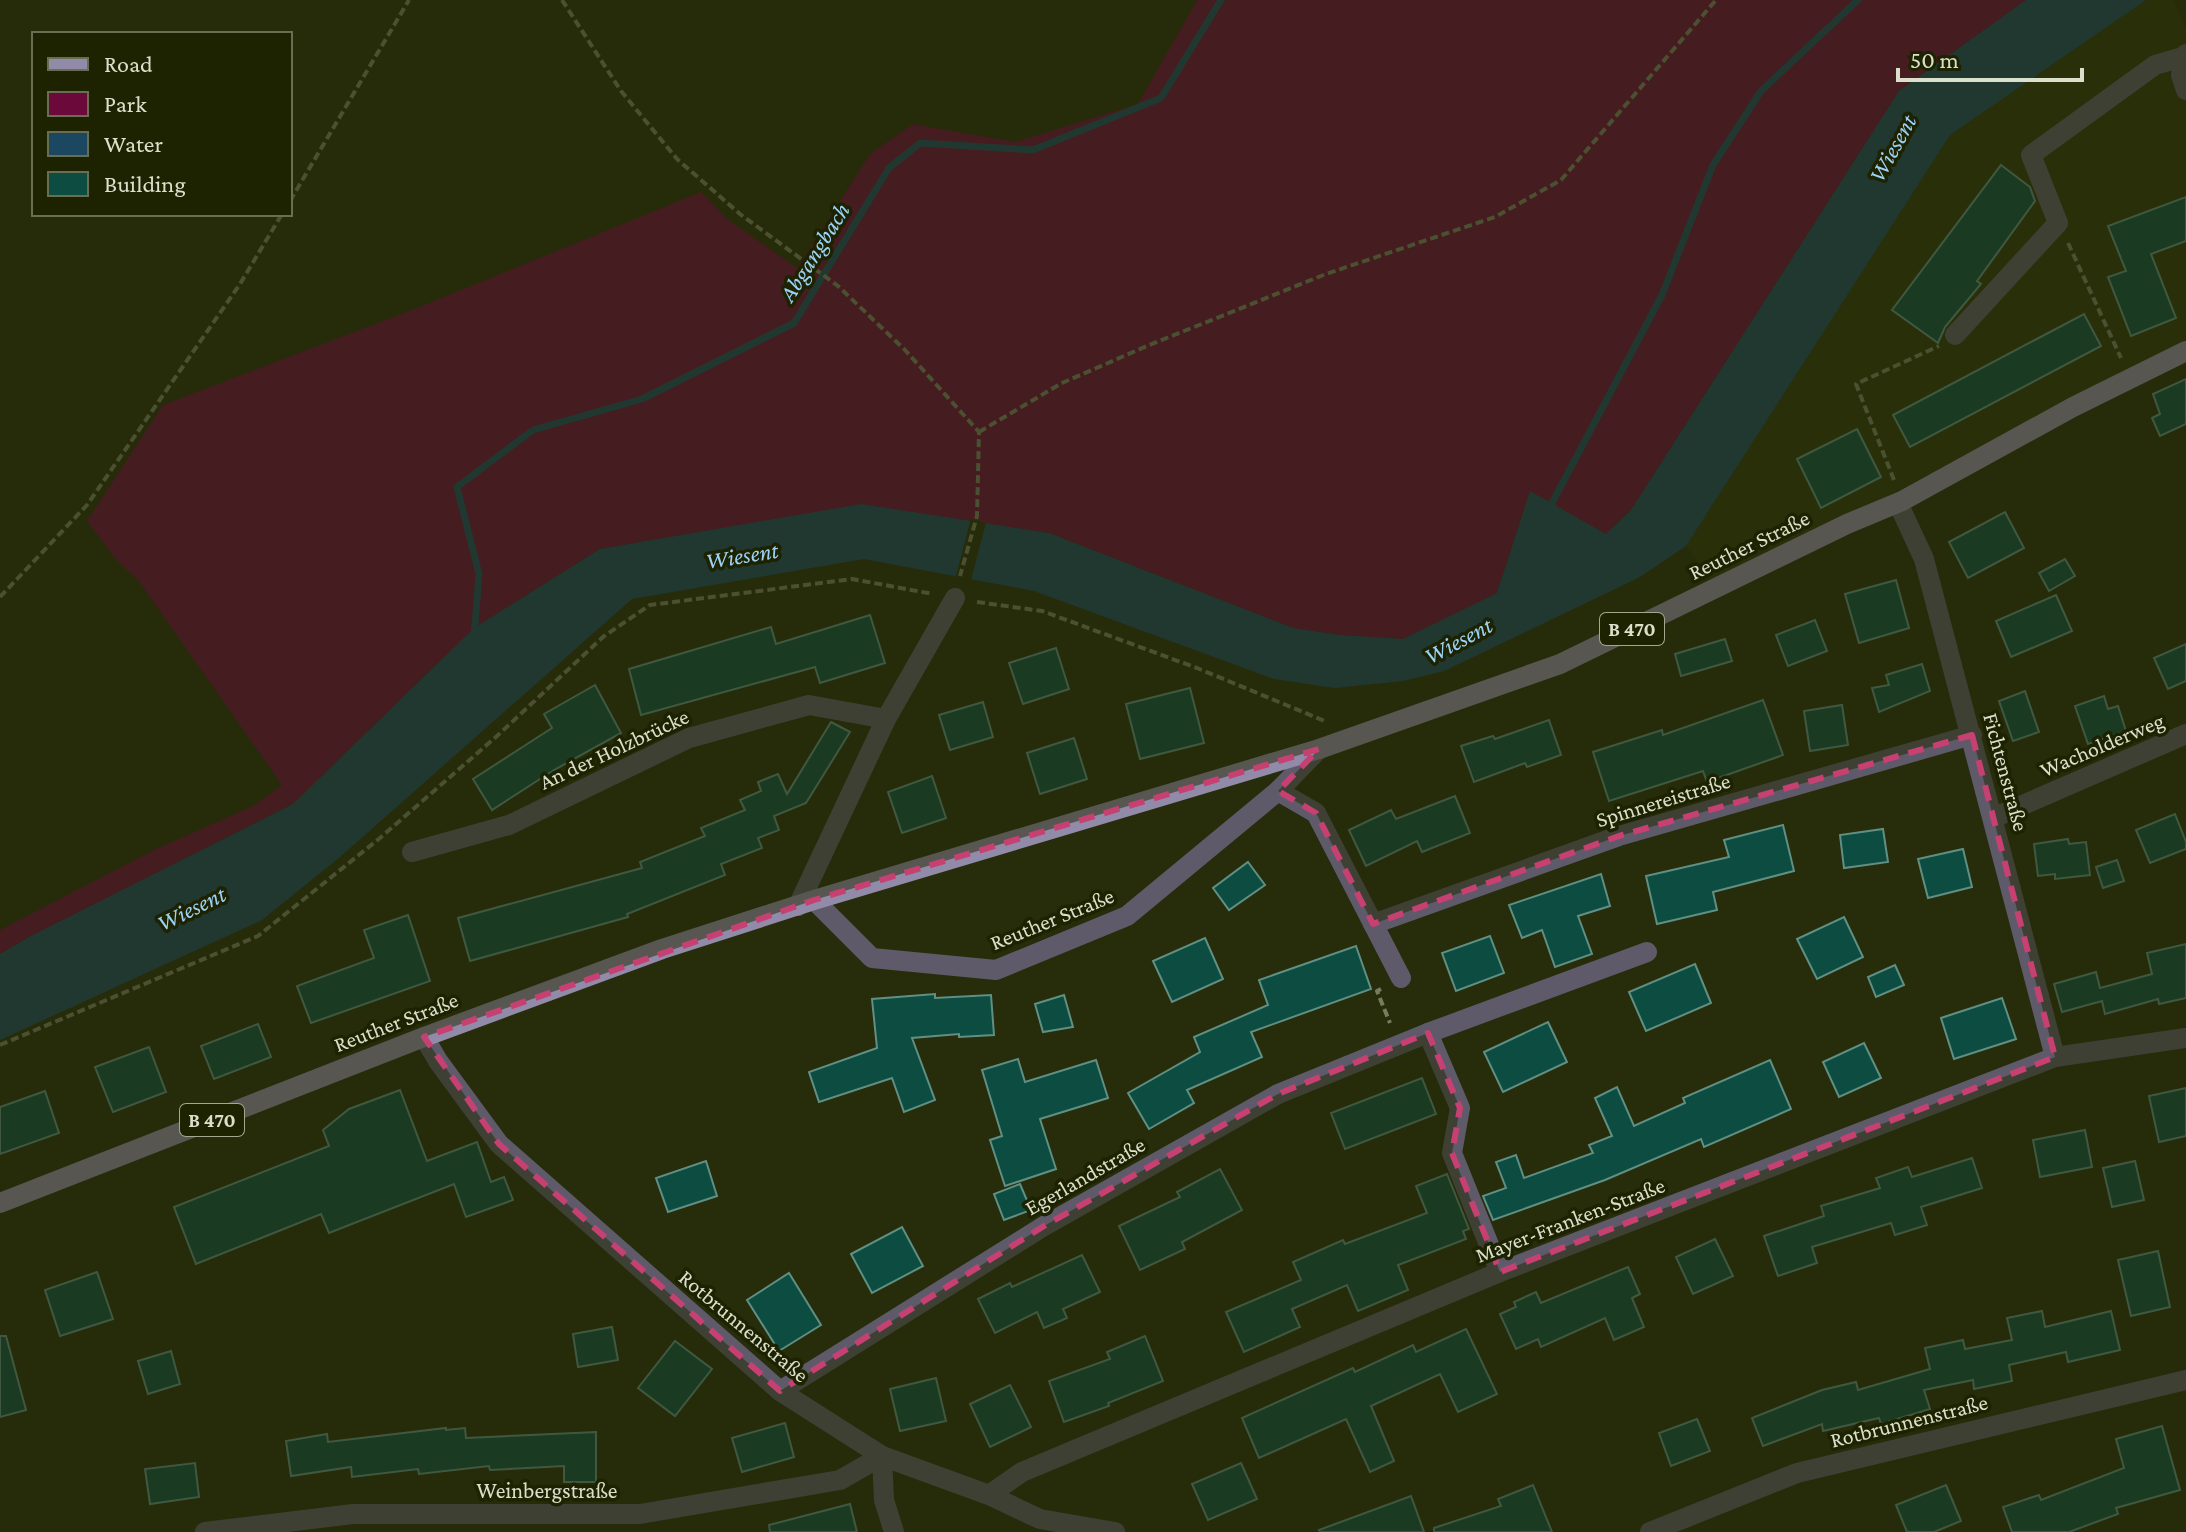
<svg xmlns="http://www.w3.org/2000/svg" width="2186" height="1532" font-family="'Crimson Pro',serif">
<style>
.built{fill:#2e3408}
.green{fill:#6b093a}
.water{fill:#1c4760}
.pier{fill:#272c0a}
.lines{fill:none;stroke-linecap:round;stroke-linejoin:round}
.stream{stroke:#1c4760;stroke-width:7}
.building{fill:#0d4c41;stroke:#608f83;stroke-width:2}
.path{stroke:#777c60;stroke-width:4;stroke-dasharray:8 4;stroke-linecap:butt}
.minor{stroke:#5e5a69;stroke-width:20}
.major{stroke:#928aa9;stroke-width:20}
.marked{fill:none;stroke:#c74072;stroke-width:6;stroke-dasharray:16 10;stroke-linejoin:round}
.labels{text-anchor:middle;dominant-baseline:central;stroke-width:7;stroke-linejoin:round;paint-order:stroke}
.shield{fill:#1d2201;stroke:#a2a78f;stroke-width:2}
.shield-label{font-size:20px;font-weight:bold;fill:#dbe0cc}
.street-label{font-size:22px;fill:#dbe0cc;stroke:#1d2201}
.water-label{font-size:24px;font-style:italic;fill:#9bd2f6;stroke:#1d2201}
</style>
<rect width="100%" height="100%" fill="#272c0a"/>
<polygon class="built" points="2146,0 2174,0 2186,30 2186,340 1716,586 1686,546 1950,135"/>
<polygon class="green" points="1197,0 2026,0 1899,91 1631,510 1606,534 1530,491 1497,593 1403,639 1339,635 1293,628 1049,533 861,505 600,549 474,628 293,804 29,937 0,954 0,930 154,850 253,806 282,785 138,580 118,562 87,521 163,405 412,310 701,192 727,219 797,268 870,154 913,124 1015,142 1138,104"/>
<polygon class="water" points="2026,0 2146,0 1950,135 1686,546 1640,577 1444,671 1403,681 1335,688 1274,679 1034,591 864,559 632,599 340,857 262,920 0,1040 0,954 29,937 293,804 474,628 600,549 861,504 1049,533 1293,628 1339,635 1403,639 1497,593 1530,491 1606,534 1631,510 1899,91"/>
<polygon class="pier" points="971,518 986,523 971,580 956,576"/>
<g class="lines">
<g class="stream">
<polyline points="1554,509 1552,503 1662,295 1713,165 1761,91 1858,0"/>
<polyline points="474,637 479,574 457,487 533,430 642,399 794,323 889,168 920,143 1033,150 1161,98 1221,0"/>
</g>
</g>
<g class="building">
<polygon points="2001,165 2030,187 2035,201 1977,281 1981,284 1945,327 1938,343 1892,310"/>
<polygon points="2186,197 2186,241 2151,254 2176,318 2131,336 2108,277 2126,271 2108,226"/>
<polygon points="2084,314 2101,346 1910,447 1893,415"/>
<polygon points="2186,379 2186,424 2160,436 2152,418 2160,414 2153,394"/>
<polygon points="1857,429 1881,477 1821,508 1797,459"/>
<polygon points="2005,512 2024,548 1968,578 1949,542"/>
<polygon points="2065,559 2075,576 2049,591 2039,573"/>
<polygon points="1896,580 1909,628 1859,643 1845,594"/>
<polygon points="2056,595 2072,631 2011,657 1996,621"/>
<polygon points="870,615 885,663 820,683 815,667 641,715 629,669 771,627 776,644"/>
<polygon points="1815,620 1827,651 1788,666 1776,635"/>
<polygon points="1725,639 1732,661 1681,676 1675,654"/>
<polygon points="2186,644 2186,681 2168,689 2154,658"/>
<polygon points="1056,648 1069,689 1023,704 1009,663"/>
<polygon points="1922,664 1930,691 1879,712 1872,688 1889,685 1886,675"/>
<polygon points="595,685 621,733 554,770 492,810 473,779 552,728 544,714"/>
<polygon points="1190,688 1204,743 1140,759 1126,704"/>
<polygon points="2025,691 2039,732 2013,741 1999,701"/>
<polygon points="2104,696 2108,709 2118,706 2126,731 2088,744 2075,706"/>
<polygon points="1763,700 1783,755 1707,782 1703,771 1609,801 1593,752 1662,730 1663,735"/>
<polygon points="983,702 993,737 950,750 939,715"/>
<polygon points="1842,705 1848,745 1810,751 1804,711"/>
<polygon points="1549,720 1561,755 1527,767 1525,763 1474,782 1461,746 1493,736 1495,739"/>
<polygon points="831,722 850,732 806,803 774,816 779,830 758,838 762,848 721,864 725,875 627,914 628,917 470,961 458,918 642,868 640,862 705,836 701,828 745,810 740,800 761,791 758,782 778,774 787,794"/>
<polygon points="1074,738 1087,779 1040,794 1027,753"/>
<polygon points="932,776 946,818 902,833 888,792"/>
<polygon points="1455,796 1470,833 1422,852 1417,841 1366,866 1349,830 1391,810 1396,819"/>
<polygon points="2175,814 2186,842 2186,849 2150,863 2136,830"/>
<polygon points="1783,825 1794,871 1713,892 1717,910 1657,924 1646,876 1729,857 1724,840"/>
<polygon points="1883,829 1888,862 1844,868 1840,835"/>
<polygon points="2068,839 2069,844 2086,842 2090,875 2055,879 2055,874 2038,876 2034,844"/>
<polygon points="1963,849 1972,887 1928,898 1918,859"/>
<polygon points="2117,860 2124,881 2103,888 2096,867"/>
<polygon points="1248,862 1265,885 1229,910 1213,888"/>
<polygon points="1601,874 1610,906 1578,916 1592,954 1555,967 1542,930 1522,938 1509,905"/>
<polygon points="408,915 430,981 311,1023 297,986 374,958 364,930"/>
<polygon points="1844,917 1863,957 1817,979 1797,939"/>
<polygon points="1490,936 1504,973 1456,991 1442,953"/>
<polygon points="1205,938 1223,979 1172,1002 1153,961"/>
<polygon points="2186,944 2186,998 2159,1004 2158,999 2105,1014 2102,1001 2062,1012 2054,984 2096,972 2100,988 2152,974 2147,953"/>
<polygon points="1356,946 1371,989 1251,1032 1262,1057 1187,1090 1194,1103 1149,1129 1128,1093 1200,1052 1194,1037 1268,1005 1259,980"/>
<polygon points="1695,964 1711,1003 1646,1031 1629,992"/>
<polygon points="1895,965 1904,985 1876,997 1868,977"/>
<polygon points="935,994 935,998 991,995 994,1035 959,1037 959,1034 912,1038 935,1100 904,1112 892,1078 819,1102 809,1072 877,1048 872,999"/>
<polygon points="1064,995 1073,1027 1043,1032 1035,1004"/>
<polygon points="2002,998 2016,1039 1954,1059 1941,1018"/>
<polygon points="1548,1022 1567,1062 1503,1092 1484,1052"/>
<polygon points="258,1024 271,1057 214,1079 201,1046"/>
<polygon points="1864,1043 1881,1078 1839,1097 1823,1062"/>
<polygon points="149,1047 166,1092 113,1112 95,1067"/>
<polygon points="1018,1059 1025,1082 1096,1060 1108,1098 1040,1119 1056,1169 1005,1186 990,1140 1002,1136 982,1070"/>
<polygon points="1770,1060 1791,1109 1704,1147 1701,1139 1605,1180 1493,1220 1483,1196 1506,1188 1496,1162 1516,1155 1524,1178 1593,1153 1589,1145 1612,1136 1595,1098 1617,1087 1634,1126 1685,1103 1683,1098"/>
<polygon points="1422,1078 1436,1114 1345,1149 1331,1113"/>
<polygon points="2186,1088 2186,1136 2159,1142 2149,1096"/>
<polygon points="400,1090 427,1161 477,1142 491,1182 504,1177 513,1200 466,1217 454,1184 329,1233 321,1214 196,1264 174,1207 329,1146 323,1130 349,1109"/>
<polygon points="45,1091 59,1133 0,1154 0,1107"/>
<polygon points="2085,1130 2092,1167 2040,1177 2033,1140"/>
<polygon points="1972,1158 1982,1188 1921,1207 1927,1225 1895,1235 1891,1223 1812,1247 1817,1263 1778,1276 1764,1236 1824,1216 1821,1206 1880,1188 1876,1178 1908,1167 1912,1177"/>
<polygon points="706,1161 717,1196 668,1212 656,1178"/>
<polygon points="2135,1161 2144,1200 2112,1207 2103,1168"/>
<polygon points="1220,1169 1242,1210 1182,1242 1185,1249 1140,1270 1119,1226 1180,1197 1177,1192"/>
<polygon points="1447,1174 1469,1229 1463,1231 1466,1239 1398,1265 1408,1290 1358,1311 1347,1285 1292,1309 1300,1327 1244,1352 1226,1312 1301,1280 1293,1262 1343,1240 1345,1244 1427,1213 1416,1186"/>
<polygon points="1020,1184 1031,1210 1004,1220 994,1194"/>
<polygon points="902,1227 923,1266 872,1293 851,1254"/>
<polygon points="1715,1239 1733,1276 1693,1294 1676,1257"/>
<polygon points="2158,1251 2170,1307 2131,1316 2118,1260"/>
<polygon points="1082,1255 1100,1292 1063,1309 1067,1318 1044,1328 1037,1312 995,1333 978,1299 1010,1283 1012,1287"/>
<polygon points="1628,1267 1640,1294 1632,1298 1644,1327 1614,1340 1605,1318 1541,1347 1538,1339 1516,1349 1500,1314 1516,1307 1514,1302 1536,1292 1541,1303"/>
<polygon points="97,1272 113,1319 60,1336 45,1290"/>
<polygon points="789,1273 821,1325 779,1351 747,1300"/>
<polygon points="2042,1311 2045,1327 2111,1311 2120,1350 2068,1362 2066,1352 2009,1365 2012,1381 1974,1389 1973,1380 1924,1390 1930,1409 1881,1424 1879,1418 1823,1431 1822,1424 1763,1446 1752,1418 1822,1390 1856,1382 1858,1390 1930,1369 1925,1348 1963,1340 1965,1349 2012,1340 2007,1318"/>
<polygon points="612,1327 618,1360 578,1367 573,1334"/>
<polygon points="1466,1329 1497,1394 1458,1412 1440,1374 1371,1406 1394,1461 1370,1472 1346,1419 1259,1458 1242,1418 1353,1368 1355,1372 1413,1345 1416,1352"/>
<polygon points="0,1336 6,1336 26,1410 0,1417"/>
<polygon points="1145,1336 1163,1381 1108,1403 1109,1406 1064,1422 1049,1381 1110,1359 1107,1352"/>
<polygon points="675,1341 712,1369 675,1416 638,1388"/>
<polygon points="171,1351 180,1384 148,1394 138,1361"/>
<polygon points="936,1378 946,1421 900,1431 890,1389"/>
<polygon points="1010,1385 1031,1427 990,1447 970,1404"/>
<polygon points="1697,1419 1710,1451 1671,1466 1659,1433"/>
<polygon points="785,1423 794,1457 742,1472 732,1438"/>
<polygon points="2162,1426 2180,1490 2116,1508 2118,1514 2069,1532 2012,1532 2003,1507 2039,1495 2041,1500 2124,1468 2116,1439"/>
<polygon points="446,1428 446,1430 465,1428 466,1438 596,1432 596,1482 564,1482 564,1466 490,1470 489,1466 419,1474 418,1469 352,1477 351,1467 291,1476 286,1441 327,1434 328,1442"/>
<polygon points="195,1463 199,1497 150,1504 145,1469"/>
<polygon points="1241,1463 1257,1499 1208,1520 1192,1484"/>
<polygon points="1533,1485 1552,1532 1434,1532 1434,1528 1501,1506 1498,1499"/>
<polygon points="1946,1485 1961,1521 1934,1532 1907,1532 1896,1505"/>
<polygon points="1411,1496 1424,1532 1320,1532 1319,1530"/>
<polygon points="850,1504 857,1532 770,1532 769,1525"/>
</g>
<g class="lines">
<g class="path">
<polyline points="562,0 621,91 677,159 740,214 838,286 905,350 979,432 977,516 960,576"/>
<polyline points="290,201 409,0"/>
<polyline points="2068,243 2121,358"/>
<polyline points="979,432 1062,383 1147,346 1326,274 1495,217 1561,180 1716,0"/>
<polyline points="1894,480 1856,384 1939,346"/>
<polyline points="0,597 87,505 240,284 282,214"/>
<polyline points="977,602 1042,611 1197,668 1327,722"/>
<polyline points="1381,989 1377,991 1390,1023"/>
<polyline points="0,1045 258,936 380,838 497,736 603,637 650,605 852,579 933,594"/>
</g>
<g class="minor">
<polyline points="2186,54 2181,75 2186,90"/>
<polyline points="1955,335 2058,223 2031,155 2155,65 2186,56"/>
<polyline points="1898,503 1924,559 2055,1057"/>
<polyline points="1278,791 1316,813 1401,978"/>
<polyline points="1993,818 2186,734"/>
<polyline points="412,852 509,825 689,738 809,705 886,719"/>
<polyline points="814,900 872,958 996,970 1127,916 1278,791 1319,749"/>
<polyline points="798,906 886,719 955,598"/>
<polyline points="1373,924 1619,836 1972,735"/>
<polyline points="1428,1033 1460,1108 1452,1153 1500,1272"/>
<polyline points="424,1037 438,1061 499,1144 780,1391 882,1456 989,1495 1040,1519 1115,1532"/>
<polyline points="780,1391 1044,1226 1278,1094 1428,1033 1647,952"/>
<polyline points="989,1495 1022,1472 1500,1272 2055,1057 2186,1038"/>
<polyline points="205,1532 353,1514 640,1514 840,1480 882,1456 884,1500 894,1532"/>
<polyline points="1650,1532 1797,1473 2186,1380"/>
</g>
<polyline class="major" points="0,1203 424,1037 662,949 814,900 1319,749 1560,664 1847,524 1902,501 2073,407 2186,351"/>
</g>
<path d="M0 0H2186V1532H0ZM1972,735L2055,1057L1500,1272L1452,1153L1460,1108L1428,1033L1278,1094L1044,1226L780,1391L499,1144L424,1037L814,900L1319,749L1278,791L1316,813L1373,924L1619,836Z" fill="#272c0a" fill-opacity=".55" fill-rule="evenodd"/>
<path class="marked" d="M1972,735L2055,1057L1500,1272L1452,1153L1460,1108L1428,1033L1278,1094L1044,1226L780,1391L499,1144L424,1037L814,900L1319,749L1278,791L1316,813L1373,924L1619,836Z"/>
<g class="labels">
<g class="shield">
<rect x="1600" y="613" width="64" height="32" rx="6"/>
<rect x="180" y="1104" width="64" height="32" rx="6"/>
</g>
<g class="shield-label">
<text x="1632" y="629">B 470</text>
<text x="212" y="1120">B 470</text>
</g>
<g class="street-label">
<text transform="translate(1749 545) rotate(-26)">Reuther Straße</text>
<text transform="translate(2102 745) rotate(-23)">Wacholderweg</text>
<text transform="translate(614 749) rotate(-25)">An der Holzbrücke</text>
<text transform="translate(2006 772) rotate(75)">Fichtenstraße</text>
<text transform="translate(1663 800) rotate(-17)">Spinnereistraße</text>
<text transform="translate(1052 919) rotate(-22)">Reuther Straße</text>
<text transform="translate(396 1022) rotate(-21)">Reuther Straße</text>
<text transform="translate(1085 1176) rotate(-30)">Egerlandstraße</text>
<text transform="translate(1570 1220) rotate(-21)">Mayer-Franken-Straße</text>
<text transform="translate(744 1326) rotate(40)">Rotbrunnenstraße</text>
<text transform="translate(1909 1421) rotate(-14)">Rotbrunnenstraße</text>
<text x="547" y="1490">Weinbergstraße</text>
</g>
<g class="water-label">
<text transform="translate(1892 148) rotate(-61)">Wiesent</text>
<text transform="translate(814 252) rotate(-58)">Abgangbach</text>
<text transform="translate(742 555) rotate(-9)">Wiesent</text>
<text transform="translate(1458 640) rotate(-28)">Wiesent</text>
<text transform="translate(191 908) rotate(-26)">Wiesent</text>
</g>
</g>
<rect x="32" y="32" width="260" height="184" fill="#1d2201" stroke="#696e52" stroke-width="2"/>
<rect x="48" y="58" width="40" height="12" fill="#928aa9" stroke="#696e52" stroke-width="2"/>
<text x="104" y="72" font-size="24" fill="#dbe0cc">Road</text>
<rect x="48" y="92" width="40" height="24" fill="#6b093a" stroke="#696e52" stroke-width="2"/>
<text x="104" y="112" font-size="24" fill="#dbe0cc">Park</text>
<rect x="48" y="132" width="40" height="24" fill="#1c4760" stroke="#696e52" stroke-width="2"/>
<text x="104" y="152" font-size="24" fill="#dbe0cc">Water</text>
<rect x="48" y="172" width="40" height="24" fill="#0d4c41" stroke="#696e52" stroke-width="2"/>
<text x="104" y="192" font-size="24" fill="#dbe0cc">Building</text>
<path d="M1898 68v12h184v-12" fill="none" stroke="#dbe0cc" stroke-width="4"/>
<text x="1910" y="68" font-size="24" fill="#dbe0cc" stroke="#1d2201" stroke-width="6" paint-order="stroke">50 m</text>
</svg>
